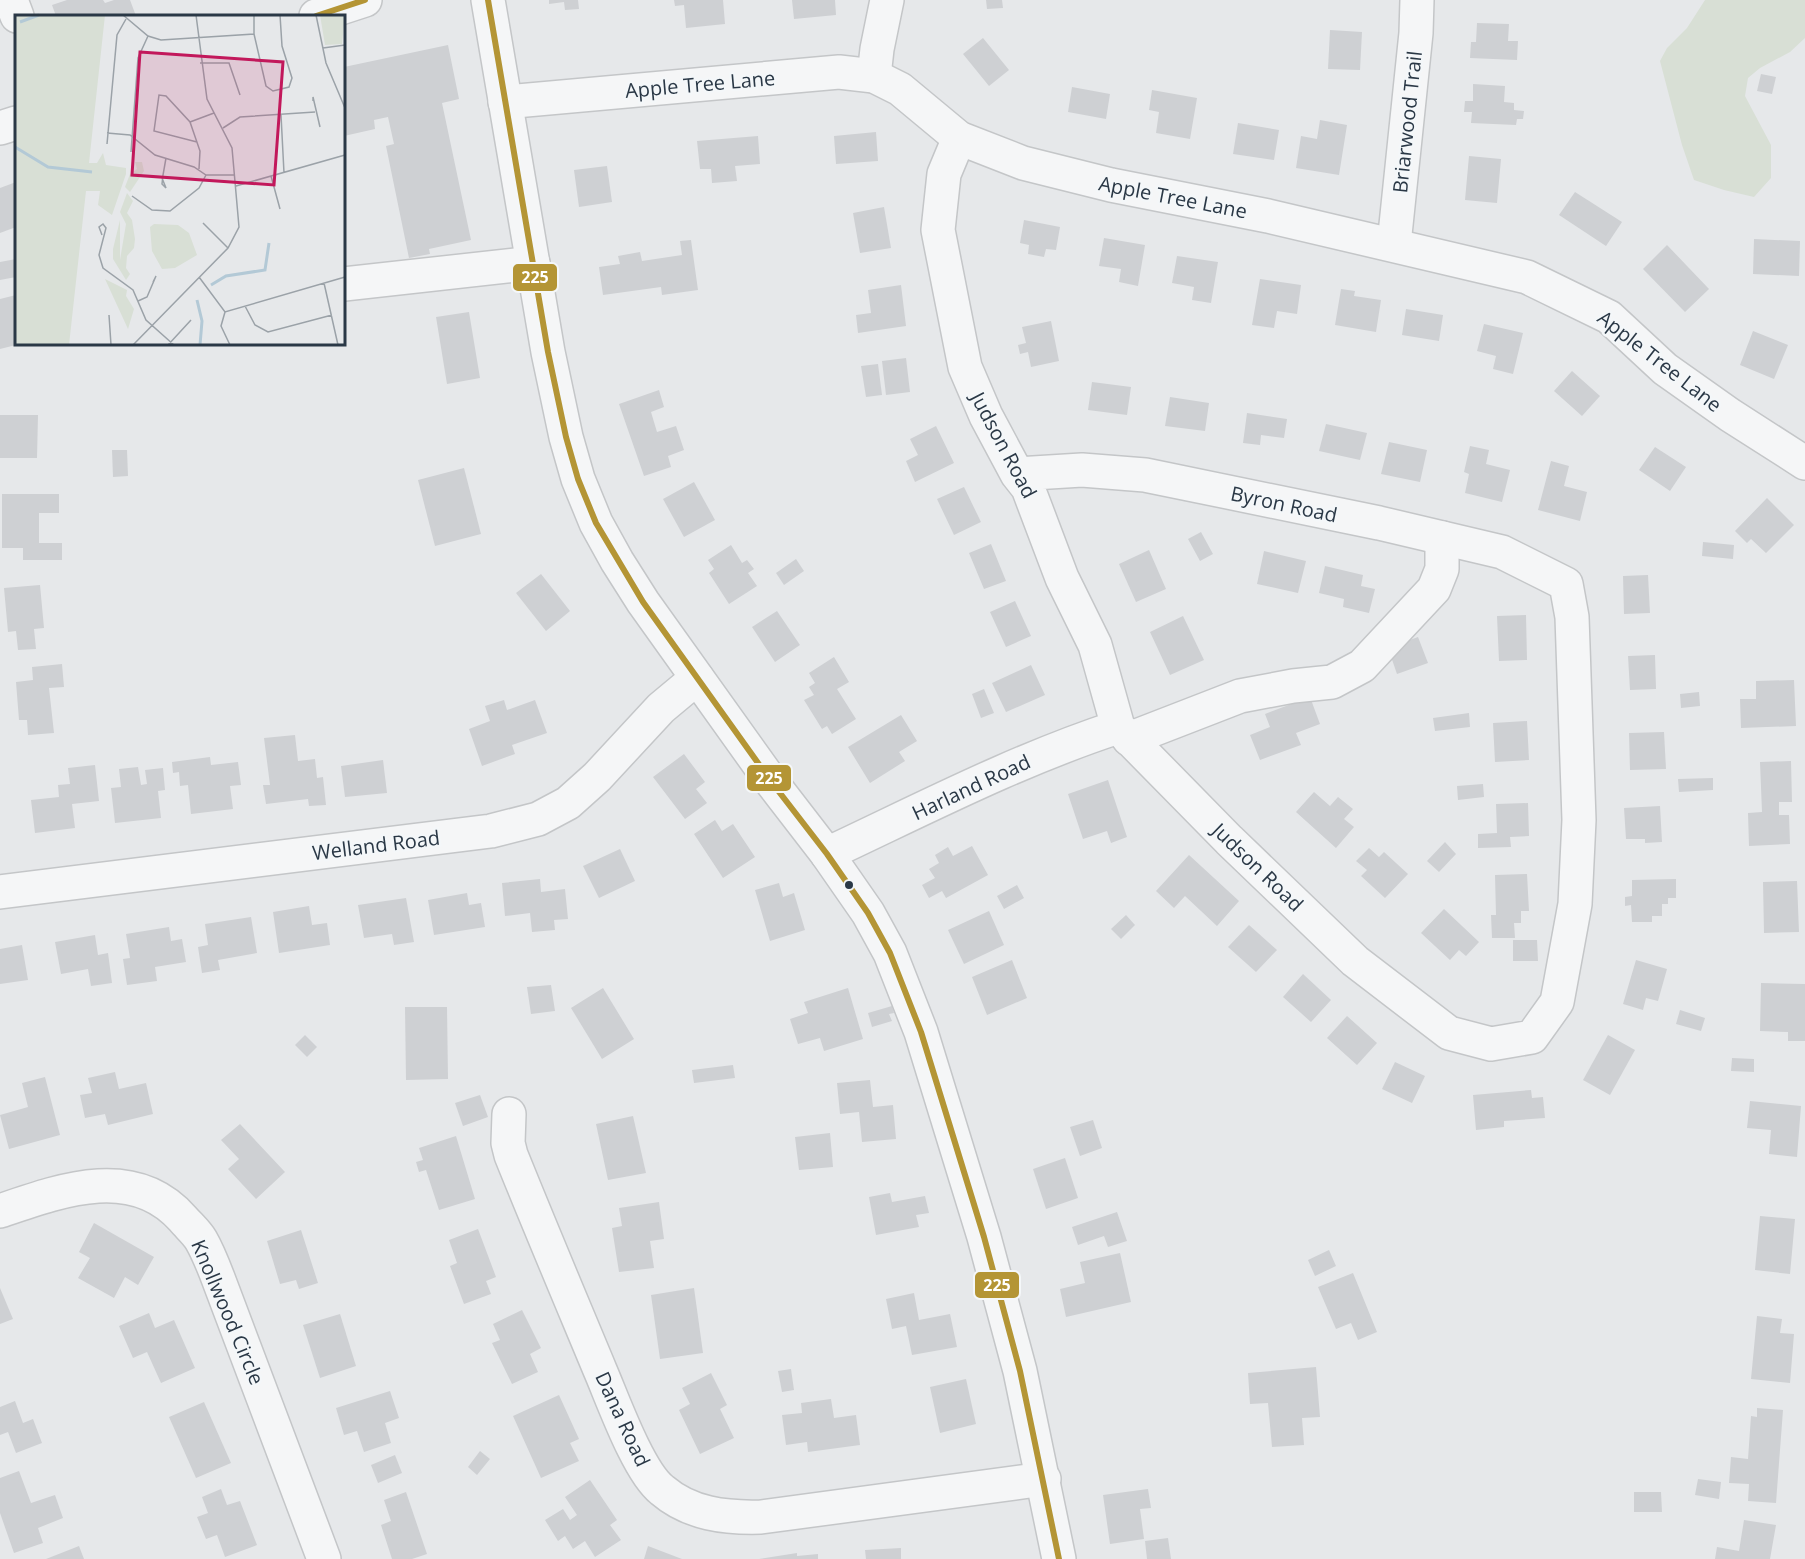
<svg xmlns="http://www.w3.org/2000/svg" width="1805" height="1559" font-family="'Open Sans',sans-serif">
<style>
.green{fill:#d8dfd5}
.building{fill:#ced0d3}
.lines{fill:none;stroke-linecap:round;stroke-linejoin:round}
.minor-casing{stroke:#c4c6c8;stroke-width:36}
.minor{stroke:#f5f6f7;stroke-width:33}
.bus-1-casing{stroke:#f4f7f9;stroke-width:10}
.bus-1{stroke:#b49535;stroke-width:6}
.bus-dot{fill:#2a3846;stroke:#f4f7f9;stroke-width:2}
.labels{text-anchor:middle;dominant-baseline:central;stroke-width:5;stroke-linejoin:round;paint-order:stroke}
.street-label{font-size:20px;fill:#2a3846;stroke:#f4f7f9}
.inset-river{fill:none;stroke:#b3c9d6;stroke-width:3}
.inset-road{fill:none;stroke:#9ba2a8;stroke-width:1.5}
.view{fill:#c2185b;fill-opacity:0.15;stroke:#c2185b;stroke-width:3}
.inset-edge{fill:none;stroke:#2a3846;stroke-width:3}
.line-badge{stroke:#f4f7f9;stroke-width:2}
.badge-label{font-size:16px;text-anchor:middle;font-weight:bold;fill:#fff}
</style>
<rect width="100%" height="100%" fill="#e6e8ea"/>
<polygon class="green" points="1705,0 1805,0 1805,38 1790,52 1760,68 1748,78 1745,96 1771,145 1771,178 1754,197 1724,190 1694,180 1682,145 1660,61 1667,48 1687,28"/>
<g class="building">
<polygon points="67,0 103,0 105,3 114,0 130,0 136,16 56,16 52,5"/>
<polygon points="549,0 578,0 579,9 565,10 564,2 549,4"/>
<polygon points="674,0 723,0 725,24 686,28 684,5 675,6"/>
<polygon points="792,0 835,0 836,15 794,19"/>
<polygon points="986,0 1002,0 1003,8 987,9"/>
<polygon points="1477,23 1509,24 1508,41 1518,41 1517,60 1470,58 1471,42 1476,42"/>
<polygon points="1330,30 1362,32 1360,70 1328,69"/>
<polygon points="983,38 1009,70 989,86 963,54"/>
<polygon points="448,45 459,99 442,103 471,240 429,249 430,254 409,258 386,146 394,144 388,117 374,120 375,129 344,136 344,67"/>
<polygon points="1761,74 1776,77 1772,94 1757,91"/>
<polygon points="1473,84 1505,86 1504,102 1514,103 1514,110 1524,111 1523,119 1517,119 1516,125 1471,123 1472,112 1464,112 1465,101 1473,101"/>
<polygon points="1072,87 1110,94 1106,119 1068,112"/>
<polygon points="1152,90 1197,98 1190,139 1156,133 1159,112 1149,110"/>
<polygon points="1320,120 1347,125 1339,175 1296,168 1301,136 1317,139"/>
<polygon points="1238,123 1279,130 1274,160 1233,154"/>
<polygon points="876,132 878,161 836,164 834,136"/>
<polygon points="758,136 760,164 735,166 737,181 712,183 711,169 700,169 697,141"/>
<polygon points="1469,156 1501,159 1497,203 1465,200"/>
<polygon points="607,166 612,202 579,207 574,170"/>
<polygon points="16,182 16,227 0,233 0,188"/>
<polygon points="1575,192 1622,222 1606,246 1559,215"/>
<polygon points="884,207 891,248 860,253 853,213"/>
<polygon points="1024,220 1060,227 1056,250 1046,249 1044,257 1028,254 1029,245 1020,243"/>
<polygon points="1104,238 1145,245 1138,286 1119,282 1121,269 1099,266"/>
<polygon points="1754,239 1800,241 1799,276 1753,274"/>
<polygon points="691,240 698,290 662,295 661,287 603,295 599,267 620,264 618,256 640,252 642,261 682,255 680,241"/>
<polygon points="1667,245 1709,289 1685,312 1643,269"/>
<polygon points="1177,256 1218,262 1211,303 1192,300 1194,287 1172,283"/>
<polygon points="16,259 16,277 0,280 0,262"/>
<polygon points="1260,279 1301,285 1297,314 1277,311 1274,328 1252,325"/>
<polygon points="901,285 906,326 858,333 856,315 871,313 868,290"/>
<polygon points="1341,289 1355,291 1354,296 1381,300 1376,332 1335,325"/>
<polygon points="16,295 16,345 0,349 0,299"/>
<polygon points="1406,309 1443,315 1439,341 1402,335"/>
<polygon points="469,312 480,378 447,384 436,317"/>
<polygon points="1051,321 1059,361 1031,367 1028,352 1020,354 1018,345 1026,343 1022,327"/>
<polygon points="1484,324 1523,333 1513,374 1493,369 1496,356 1477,351"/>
<polygon points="1753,331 1788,345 1774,379 1740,365"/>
<polygon points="906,358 910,392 886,395 882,361"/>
<polygon points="878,364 882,395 866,397 861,366"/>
<polygon points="1572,371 1600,396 1582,416 1554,391"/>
<polygon points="1092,382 1131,387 1127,415 1088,410"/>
<polygon points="659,390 664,407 651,412 657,432 676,426 684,450 668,456 671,467 644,476 619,404"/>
<polygon points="1170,397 1209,403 1205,431 1165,426"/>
<polygon points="1247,413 1287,419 1284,438 1261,435 1260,445 1243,443"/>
<polygon points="0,415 38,415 37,458 0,458"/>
<polygon points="1326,424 1367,433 1360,460 1319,451"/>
<polygon points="936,426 954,463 915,482 906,461 918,455 910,439"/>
<polygon points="1389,442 1427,450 1420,482 1381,474"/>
<polygon points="1470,446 1489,450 1486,464 1510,470 1502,502 1465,493 1469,474 1464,472"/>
<polygon points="1655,447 1686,467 1670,491 1639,470"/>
<polygon points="112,450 127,450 128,476 113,477"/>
<polygon points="1551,461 1569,466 1564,486 1587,492 1580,521 1538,510"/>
<polygon points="464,468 481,534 435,546 418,480"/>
<polygon points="694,482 715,520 684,537 663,499"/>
<polygon points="964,487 981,522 954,535 937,499"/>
<polygon points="2,494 59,494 59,513 39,513 39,543 62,543 62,560 23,560 23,548 2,548"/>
<polygon points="1767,498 1794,525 1766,553 1751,539 1747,543 1735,531"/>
<polygon points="1201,532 1213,554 1200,561 1188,539"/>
<polygon points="1703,542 1734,545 1733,559 1702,556"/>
<polygon points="991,544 1006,581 984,589 969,553"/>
<polygon points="731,545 742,563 747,560 754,569 748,573 757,586 729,604 709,573 714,569 708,560"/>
<polygon points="1149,550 1166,589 1136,602 1119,564"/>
<polygon points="1264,551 1306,561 1298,593 1257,584"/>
<polygon points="796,559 804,571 784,585 776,573"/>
<polygon points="1325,566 1363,575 1361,586 1375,589 1369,613 1343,607 1344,599 1319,593"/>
<polygon points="541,574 570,611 546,631 516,593"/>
<polygon points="1648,575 1650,613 1624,614 1623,576"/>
<polygon points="40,585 44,628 34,629 36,649 18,650 16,631 8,632 4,588"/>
<polygon points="1015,601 1031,636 1006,647 990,612"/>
<polygon points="777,611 800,645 775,662 752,627"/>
<polygon points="1526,615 1527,660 1499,661 1497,616"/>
<polygon points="1183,616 1204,660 1170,675 1150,632"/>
<polygon points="1418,637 1428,663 1397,674 1388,648"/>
<polygon points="1655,655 1656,689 1630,690 1628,656"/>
<polygon points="834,657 849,682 837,689 856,719 832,734 827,726 822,729 804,700 814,695 809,687 815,683 809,673"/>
<polygon points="62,664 64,687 49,688 54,733 28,735 27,720 19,720 16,682 33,680 32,667"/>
<polygon points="1031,665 1045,695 1006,712 992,683"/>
<polygon points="1794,680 1796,726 1741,728 1740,699 1756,699 1756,681"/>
<polygon points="984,689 994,713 981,718 972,694"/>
<polygon points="1699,692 1700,706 1681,708 1680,694"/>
<polygon points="1310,697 1320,724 1296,733 1301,745 1260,760 1250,735 1270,727 1265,714"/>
<polygon points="504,700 507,710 535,700 547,733 512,745 515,754 482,766 469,729 490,721 485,706"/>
<polygon points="1469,713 1470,727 1435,731 1433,718"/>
<polygon points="901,715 917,741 899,752 905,761 870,783 848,747"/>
<polygon points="1527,721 1529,760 1495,762 1493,723"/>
<polygon points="1664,732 1666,769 1630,770 1629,733"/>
<polygon points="295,735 298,761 315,759 317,778 323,777 326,805 309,806 308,799 266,804 263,785 270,785 264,738"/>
<polygon points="684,754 705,782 696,789 707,803 685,819 653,777"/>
<polygon points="210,757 211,765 238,762 241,785 230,786 233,809 191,814 188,785 180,786 179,772 173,773 172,762"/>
<polygon points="383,760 387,793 345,797 341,766"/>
<polygon points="1791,761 1792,802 1779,802 1779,815 1789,815 1790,844 1749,846 1748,813 1762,812 1760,762"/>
<polygon points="95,765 99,801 72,804 75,828 35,833 31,800 59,797 58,785 70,784 68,768"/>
<polygon points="138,767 141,785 147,784 145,770 163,768 165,790 158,791 161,818 115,823 111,788 121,787 119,769"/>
<polygon points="1713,778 1713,790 1679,792 1678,779"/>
<polygon points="1108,780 1127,837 1111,843 1107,831 1083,839 1068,794"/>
<polygon points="1483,784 1484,797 1458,800 1457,786"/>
<polygon points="1314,792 1330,806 1338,797 1353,809 1344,819 1354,827 1336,848 1296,812"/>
<polygon points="1528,803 1529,836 1510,837 1511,847 1478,848 1478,834 1497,833 1496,804"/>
<polygon points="1660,806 1662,842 1645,843 1645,839 1626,839 1624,808"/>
<polygon points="715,820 722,831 733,824 755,857 723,878 694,834"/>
<polygon points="1445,842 1456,854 1439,872 1427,861"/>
<polygon points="972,846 988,875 946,898 942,891 929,898 922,885 935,878 929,869 939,863 935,855 948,847 953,856"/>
<polygon points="1369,848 1379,857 1384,852 1408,874 1385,898 1361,876 1367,870 1356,861"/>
<polygon points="620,849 635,881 599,898 583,866"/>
<polygon points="1189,855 1239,901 1217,926 1185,896 1174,908 1156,891"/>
<polygon points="1527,874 1529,911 1521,911 1521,923 1514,923 1515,938 1492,938 1491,915 1496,915 1495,875"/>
<polygon points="540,879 541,892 565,889 568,919 554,920 555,930 532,932 530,913 505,916 502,883"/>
<polygon points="1676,879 1676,898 1668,898 1668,904 1662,904 1662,916 1652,916 1652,922 1632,922 1631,905 1625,906 1625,897 1632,896 1632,880"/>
<polygon points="1797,881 1799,932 1764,933 1763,882"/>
<polygon points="779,883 783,897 794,893 805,930 770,941 755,890"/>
<polygon points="1017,885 1024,898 1004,909 997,896"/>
<polygon points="467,893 469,905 481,903 485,927 434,935 428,900"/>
<polygon points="406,898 414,942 394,945 392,934 364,938 358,905"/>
<polygon points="309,906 312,925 327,923 330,945 279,953 273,912"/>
<polygon points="1444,909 1479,942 1466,956 1459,950 1450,960 1421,933"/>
<polygon points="989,911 1004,945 964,964 948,930"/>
<polygon points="1126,915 1135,925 1121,939 1111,929"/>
<polygon points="251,917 257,953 218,960 220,970 202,973 198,947 208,945 205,924"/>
<polygon points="1249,925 1277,950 1256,972 1228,947"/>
<polygon points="169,927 171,941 182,939 186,962 155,967 157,981 127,985 123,959 130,958 126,934"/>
<polygon points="95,935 98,955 108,953 112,983 91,986 88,969 61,974 55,942"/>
<polygon points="1513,940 1537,940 1538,961 1513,961"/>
<polygon points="22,945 28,980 0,984 0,949"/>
<polygon points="1012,960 1027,998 987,1015 972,977"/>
<polygon points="1636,960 1667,969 1658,1001 1646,998 1643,1010 1623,1004"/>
<polygon points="1303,974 1331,1000 1311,1022 1283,997"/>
<polygon points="1761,983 1805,984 1805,1041 1788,1041 1788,1032 1760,1031"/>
<polygon points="551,985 555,1011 531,1014 527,987"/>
<polygon points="603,988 634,1039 602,1059 571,1008"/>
<polygon points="848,988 863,1039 824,1051 820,1038 798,1044 790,1019 808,1013 804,1002"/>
<polygon points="892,1006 894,1013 889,1014 892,1021 872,1027 868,1013"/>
<polygon points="405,1007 447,1007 448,1079 406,1080"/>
<polygon points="1680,1010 1705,1018 1701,1031 1676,1024"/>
<polygon points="1347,1016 1377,1043 1357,1065 1327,1038"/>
<polygon points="305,1035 317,1047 307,1057 295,1045"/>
<polygon points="1608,1035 1635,1050 1610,1095 1583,1080"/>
<polygon points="1732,1058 1754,1059 1754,1072 1731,1071"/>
<polygon points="1395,1062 1425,1076 1412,1103 1382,1089"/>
<polygon points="733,1065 735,1078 694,1083 692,1070"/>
<polygon points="115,1072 119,1089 146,1083 153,1114 108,1125 105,1114 85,1118 80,1095 92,1093 88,1078"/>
<polygon points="45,1077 60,1135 9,1149 0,1115 28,1107 22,1083"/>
<polygon points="870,1080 873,1107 893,1105 896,1139 862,1142 859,1112 840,1114 837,1083"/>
<polygon points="1531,1090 1532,1098 1543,1097 1545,1118 1504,1121 1504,1127 1476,1130 1473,1095"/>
<polygon points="480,1095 488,1117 463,1126 455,1103"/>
<polygon points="1750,1101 1801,1106 1797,1157 1769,1154 1771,1130 1747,1128"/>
<polygon points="633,1116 646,1173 608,1180 596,1124"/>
<polygon points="1093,1120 1102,1148 1080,1156 1070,1127"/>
<polygon points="240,1124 285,1172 256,1199 228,1169 239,1159 221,1140"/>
<polygon points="830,1133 833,1167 799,1170 795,1137"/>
<polygon points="456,1136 475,1199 439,1210 426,1170 419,1172 416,1162 423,1160 419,1148"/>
<polygon points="1065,1158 1078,1198 1046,1209 1033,1169"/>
<polygon points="890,1193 892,1202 925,1196 929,1213 916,1215 919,1227 876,1235 869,1197"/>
<polygon points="659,1202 664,1239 650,1241 654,1268 619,1272 612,1228 622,1226 619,1208"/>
<polygon points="1117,1212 1127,1241 1108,1247 1104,1236 1078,1245 1072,1227"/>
<polygon points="1760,1216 1795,1219 1790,1274 1755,1270"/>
<polygon points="94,1223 154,1257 138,1285 125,1277 114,1298 78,1278 90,1258 79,1252"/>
<polygon points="478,1229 496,1277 486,1281 491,1294 464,1304 450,1266 457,1263 449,1240"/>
<polygon points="301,1230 318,1283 299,1289 296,1280 280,1284 267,1241"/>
<polygon points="1329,1250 1336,1266 1315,1276 1308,1260"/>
<polygon points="1120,1253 1131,1302 1066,1317 1060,1289 1085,1283 1080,1262"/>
<polygon points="1353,1273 1377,1332 1358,1340 1351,1323 1336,1329 1318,1287"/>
<polygon points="0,1288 13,1319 0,1324"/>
<polygon points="694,1288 703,1353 660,1359 651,1295"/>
<polygon points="914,1293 919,1320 950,1314 957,1347 912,1355 906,1326 892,1329 886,1299"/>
<polygon points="522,1310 541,1348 530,1354 538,1372 512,1384 492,1343 500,1340 493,1324"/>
<polygon points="149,1313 155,1328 174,1320 195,1368 161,1383 147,1352 133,1358 119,1326"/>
<polygon points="340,1314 356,1366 320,1378 303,1325"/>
<polygon points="1757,1316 1782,1319 1780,1333 1794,1334 1790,1383 1751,1379"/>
<polygon points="1316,1367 1320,1417 1302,1418 1304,1445 1272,1447 1268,1403 1250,1404 1248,1373"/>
<polygon points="791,1369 794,1390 782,1392 778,1371"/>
<polygon points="711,1373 727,1405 720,1409 734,1438 700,1454 679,1410 690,1404 682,1388"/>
<polygon points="966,1379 976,1424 940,1433 930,1387"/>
<polygon points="390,1391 399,1418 385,1423 391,1443 364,1452 357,1431 344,1435 336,1408"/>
<polygon points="559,1395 579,1439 570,1443 579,1461 541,1478 513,1416"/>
<polygon points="831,1399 834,1418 856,1415 860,1445 808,1452 807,1442 786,1445 782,1415 802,1413 801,1403"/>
<polygon points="15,1401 23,1423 33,1419 42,1443 16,1453 8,1432 0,1435 0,1407"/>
<polygon points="204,1402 231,1463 196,1478 169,1417"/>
<polygon points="1757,1408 1783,1410 1776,1503 1748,1501 1749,1484 1729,1483 1731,1457 1748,1459 1751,1416 1757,1417"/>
<polygon points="480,1451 490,1459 477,1475 468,1467"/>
<polygon points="395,1455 402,1473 378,1483 371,1465"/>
<polygon points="19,1471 31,1503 55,1495 63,1518 38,1528 43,1543 14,1553 0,1513 0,1478"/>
<polygon points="1698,1479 1721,1482 1719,1499 1695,1495"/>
<polygon points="590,1480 617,1520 610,1525 621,1540 595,1557 585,1541 573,1549 565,1536 558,1541 545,1520 563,1509 570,1520 577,1515 565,1497"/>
<polygon points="221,1489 227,1505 240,1501 257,1545 225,1557 217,1535 206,1539 197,1517 208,1513 202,1497"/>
<polygon points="1148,1489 1151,1508 1140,1509 1144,1539 1110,1544 1103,1495"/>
<polygon points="406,1492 427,1554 412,1559 392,1559 381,1525 391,1521 384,1500"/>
<polygon points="1634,1492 1661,1492 1662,1512 1634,1512"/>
<polygon points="1744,1520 1776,1525 1770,1559 1715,1559 1717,1547 1739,1551"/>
<polygon points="1168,1538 1171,1559 1147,1559 1145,1541"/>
<polygon points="79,1546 84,1559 46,1559"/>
<polygon points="648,1546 682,1559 644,1559"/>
<polygon points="901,1548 901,1559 866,1559 865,1550"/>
<polygon points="797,1553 797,1556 818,1554 818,1559 759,1559"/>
</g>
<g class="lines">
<g class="minor-casing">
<g id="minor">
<polyline points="11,0 17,16"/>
<polyline points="488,0 548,352 566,437 578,479 596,523 617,561 643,602 773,784 827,854 868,913 890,953 921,1032 984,1237 1020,1371 1059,1559"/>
<polyline points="316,16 365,0"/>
<polyline points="874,76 877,49 887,0"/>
<polyline points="505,102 839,72 874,76 900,89 959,138 1023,163 1111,185 1268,216 1527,277 1609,317 1665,369 1730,415 1805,463"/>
<polyline points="0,128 16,123"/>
<polyline points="959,138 944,174 938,230 965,367 986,416 1017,474 1028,488 1062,578 1095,645 1118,727 1229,840 1355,961 1449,1033 1491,1044 1532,1037 1557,1002 1575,904 1579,820 1572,617 1566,584 1502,552 1379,523 1145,475 1082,470 1017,474"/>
<polyline points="1394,244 1416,33 1417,0"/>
<polyline points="344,284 533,263"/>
<polyline points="1129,739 1240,696 1293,686 1332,682 1362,666 1434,589 1442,569 1442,538"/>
<path d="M827,854C923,809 1017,760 1118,727"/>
<polyline points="0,892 491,831 538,819 568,803 597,777 661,708 697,678"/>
<path d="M509,1114L508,1143L511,1155C540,1227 570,1298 600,1370C613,1400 638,1471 662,1490C690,1514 725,1518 761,1517L1044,1479"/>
<path d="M0,1211C61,1190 134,1163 183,1219C189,1226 197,1233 201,1240C208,1252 213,1265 218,1278L324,1559"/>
</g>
</g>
<use href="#minor" class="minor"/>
<g class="bus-1-casing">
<g id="bus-1">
<polyline points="488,0 548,352 566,437 578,479 596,523 643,602 773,784 827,854 868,913 890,953 921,1032 984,1237 1020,1371 1059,1559"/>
<polyline points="316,16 365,0"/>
</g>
</g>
<use href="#bus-1" class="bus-1"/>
</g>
<circle class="bus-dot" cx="849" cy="885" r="5"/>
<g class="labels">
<g class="street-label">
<text transform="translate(700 84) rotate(-5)">Apple Tree Lane</text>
<text transform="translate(1407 122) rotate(-84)">Briarwood Trail</text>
<text transform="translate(1173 197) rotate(11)">Apple Tree Lane</text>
<text transform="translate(1660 361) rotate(38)">Apple Tree Lane</text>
<text transform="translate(1004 445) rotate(62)">Judson Road</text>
<text transform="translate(1284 504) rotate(12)">Byron Road</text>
<text transform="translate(971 787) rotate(-25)">Harland Road</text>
<text transform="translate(376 845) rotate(-7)">Welland Road</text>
<text transform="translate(1258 867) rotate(44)">Judson Road</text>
<text transform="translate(228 1312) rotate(67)">Knollwood Circle</text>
<text transform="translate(623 1419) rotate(65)">Dana Road</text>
</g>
</g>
<g transform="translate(15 15)">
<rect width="330" height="330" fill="#e6e8ea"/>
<path d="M0,0H90L74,148H82L88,138L91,150L111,153V159L97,200L83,190L85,176H71L54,330H0ZM305,0H330L327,29L310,30ZM120,147H127L129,156L115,177L110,172L115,159L122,154ZM112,178L118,186L112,198L117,205L120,224L119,233L112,241L111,253L115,259L111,265L98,244V234L105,205V245L111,209L105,197ZM139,209L163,210L174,218L182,240L160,253L147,254L137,236L135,212ZM90,264L112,275L111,281L119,294L113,314Z" fill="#d8dfd5"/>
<path class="inset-river" d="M5,7L24,0M0,132L33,152L77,157M196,270L211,261L250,255L254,228M182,285L187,306L185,330"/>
<path class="inset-road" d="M108,0L133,21L146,25L239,19V0M301,0L311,48L330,93M239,19L251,71L258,76L274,72L277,63L267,31L265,0M308,33L330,30M185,48H214L225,80M298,86V82L305,112L304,108M266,100L269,158M175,107L199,98M208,113L225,102L300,97M92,118L115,120L140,140L179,152L191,160H220M182,127L139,116L144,80L151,81L175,107L185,136L184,154M92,129L102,20L111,4M116,137L123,43L133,21M256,161L265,194M147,163L151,173L147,169L148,160L151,143M221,171L330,140M117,181L137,195L155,196L184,173L191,160M188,208L213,233M87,220L84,212L88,209L91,213L84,240L88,253L118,275L131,305L159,330M184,262L210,297L330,262M309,268L323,330M123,286L132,282L141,261L138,267M230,291L240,310L253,317L317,300M210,297L206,311L215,330M94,300L96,330M118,330L213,233L224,212L217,133L192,84L181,0M153,330L176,305"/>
<path class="view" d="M125,37L268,47L259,170L117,160Z"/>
<rect width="330" height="330" class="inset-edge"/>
</g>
<g class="line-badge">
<rect x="512" y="263" width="46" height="29" rx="6" fill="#b49535"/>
<rect x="746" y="764" width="46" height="28" rx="6" fill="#b49535"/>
<rect x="974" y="1271" width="46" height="28" rx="6" fill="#b49535"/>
</g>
<g class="badge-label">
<text x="535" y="283">225</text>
<text x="769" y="784">225</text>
<text x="997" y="1291">225</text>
</g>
</svg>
